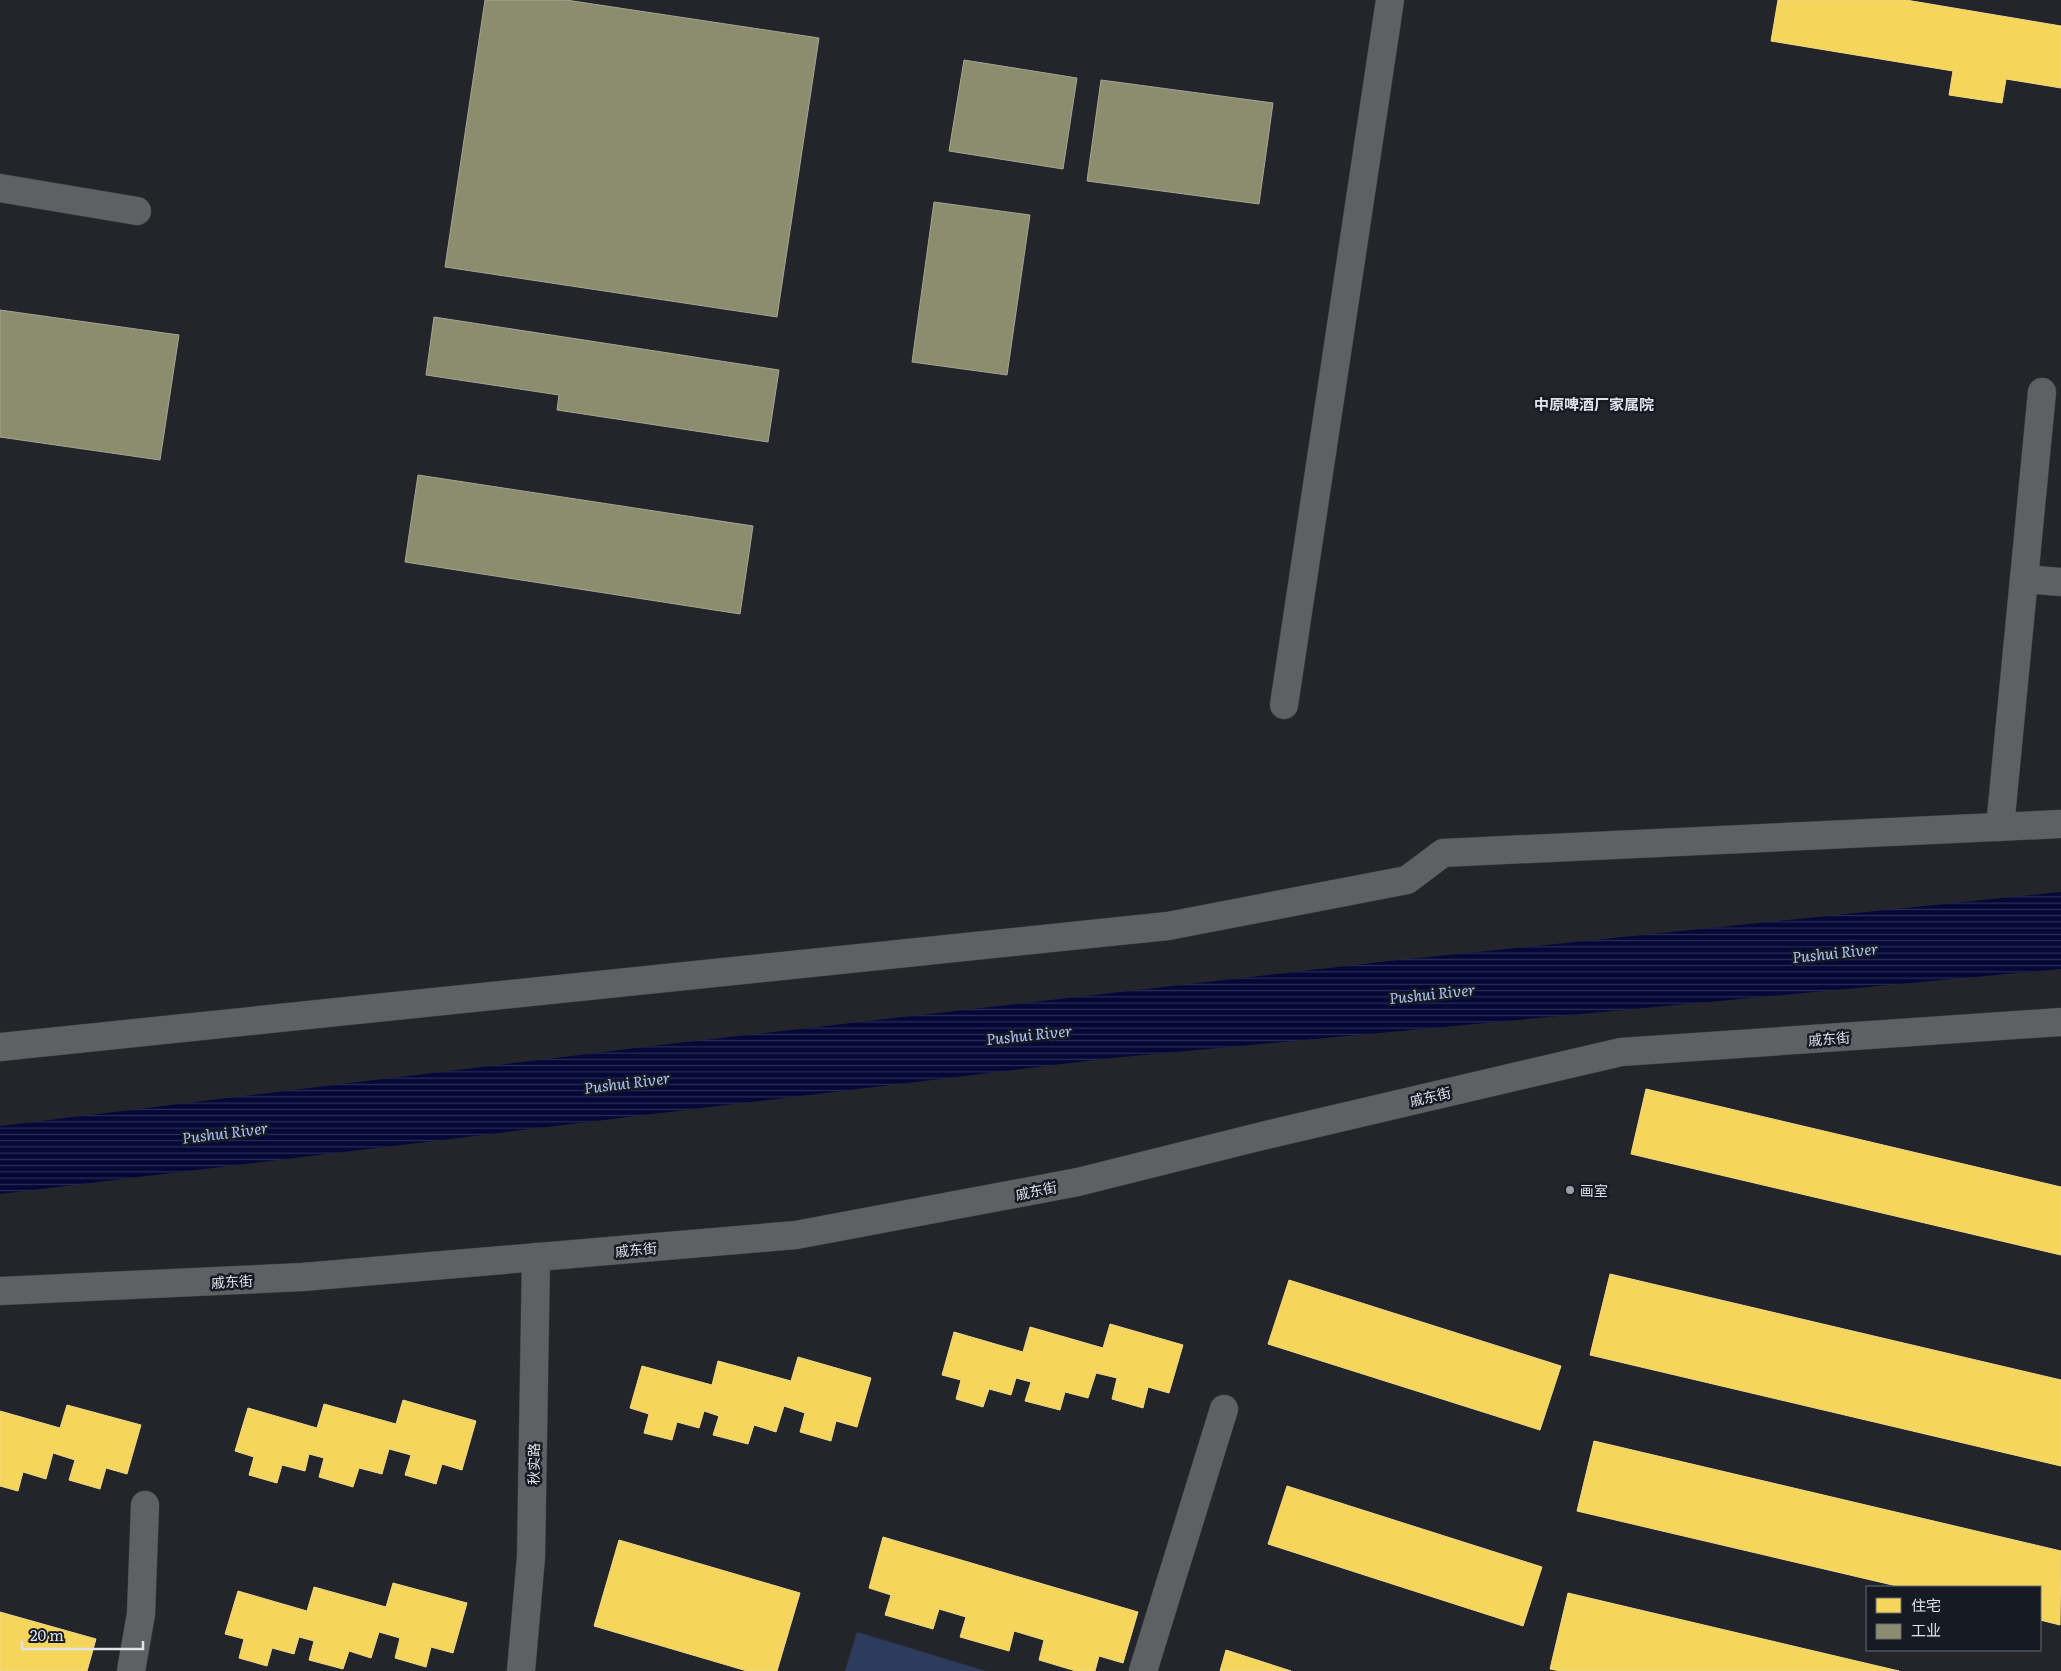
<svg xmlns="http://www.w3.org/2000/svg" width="2061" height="1671" font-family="Literata,'Noto Sans SC',serif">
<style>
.green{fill:#2d3b5c}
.water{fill:url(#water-rules)}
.homes{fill:#f6d55c;stroke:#efd986}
.industry{fill:#8c8c6e;stroke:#a5a693}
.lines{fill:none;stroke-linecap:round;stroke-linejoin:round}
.minor-casing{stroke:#3f4045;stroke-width:29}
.minor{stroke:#5e6064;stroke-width:28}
.poi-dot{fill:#9da0a6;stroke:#161a23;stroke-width:2}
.labels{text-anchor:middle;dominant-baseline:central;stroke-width:5;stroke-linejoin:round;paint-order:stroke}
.street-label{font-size:14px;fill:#dfe2e8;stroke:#161a23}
.poi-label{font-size:14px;fill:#dfe2e8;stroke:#161a23;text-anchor:start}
.neighbourhood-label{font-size:15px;font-weight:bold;fill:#dfe2e8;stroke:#161a23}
.water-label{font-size:15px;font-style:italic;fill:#afc5f7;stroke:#161a23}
</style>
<defs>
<pattern id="water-rules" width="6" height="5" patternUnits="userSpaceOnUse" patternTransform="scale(1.25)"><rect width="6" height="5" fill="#050836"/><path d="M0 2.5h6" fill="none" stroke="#292c53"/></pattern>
</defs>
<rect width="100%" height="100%" fill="#23252a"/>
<polygon class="green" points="857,1632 986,1671 845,1671"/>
<polygon class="water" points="2061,892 2061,969 1112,1058 0,1194 0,1126 660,1045 1389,961"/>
<g class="homes">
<polygon points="1778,0 1906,0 2061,26 2061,88 2006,79 2002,103 1949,95 1953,71 1771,41"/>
<polygon points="1646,1089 2061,1187 2061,1255 1631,1154"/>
<polygon points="1610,1274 2061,1380 2061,1466 1590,1355"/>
<polygon points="1289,1280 1561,1366 1540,1430 1268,1344"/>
<polygon points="1110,1324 1183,1345 1169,1393 1148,1387 1143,1408 1112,1399 1117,1378 1096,1373 1088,1398 1065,1392 1060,1410 1025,1401 1031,1382 1016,1378 1011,1395 989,1389 983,1407 956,1399 961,1380 942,1375 954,1332 1023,1352 1030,1327 1103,1348"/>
<polygon points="798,1357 871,1378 857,1427 836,1421 831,1441 800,1432 805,1413 784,1406 776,1432 754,1425 748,1444 713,1435 719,1416 704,1411 699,1428 677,1422 672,1440 644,1433 649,1414 630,1408 642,1366 712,1385 718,1361 791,1381"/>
<polygon points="403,1400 476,1421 462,1470 442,1464 436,1484 405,1475 411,1455 389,1449 382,1474 359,1468 353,1487 319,1477 324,1458 309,1454 305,1471 282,1465 277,1483 249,1475 254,1457 235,1451 248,1408 317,1428 324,1404 396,1424"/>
<polygon points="67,1405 141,1425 127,1474 106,1468 100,1489 69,1480 75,1460 53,1453 46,1479 23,1472 18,1491 0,1486 0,1411 60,1428"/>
<polygon points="1594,1441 2061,1551 2060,1625 2040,1620 2040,1587 1901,1587 1577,1511"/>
<polygon points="1287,1486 1542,1567 1523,1626 1268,1544"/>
<polygon points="883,1537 1138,1612 1123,1663 1099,1656 1095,1671 1076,1671 1039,1660 1044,1640 1014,1631 1009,1651 960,1637 966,1617 939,1609 933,1629 885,1615 891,1595 869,1588"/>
<polygon points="619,1540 800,1593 777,1671 747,1671 594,1626"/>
<polygon points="393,1583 467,1603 453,1653 431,1647 426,1667 395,1658 400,1638 379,1632 371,1658 349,1651 343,1669 309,1660 314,1641 299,1637 294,1654 272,1648 267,1666 239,1658 244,1639 225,1634 238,1591 307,1611 314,1587 386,1607"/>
<polygon points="1568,1593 1899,1671 1560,1671 1550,1669"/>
<polygon points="0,1612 96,1639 87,1671 0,1671"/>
<polygon points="1226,1650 1291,1671 1220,1671"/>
</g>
<g class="industry">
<polygon points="485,0 566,0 819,38 777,317 445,267"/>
<polygon points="964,60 1077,78 1063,169 949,151"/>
<polygon points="1101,80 1273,103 1259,204 1087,181"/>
<polygon points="934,202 1030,215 1007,375 912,362"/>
<polygon points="0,310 179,335 160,460 0,437"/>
<polygon points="434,317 779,370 768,442 557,410 559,395 426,375"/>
<polygon points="418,475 753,526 740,614 405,562"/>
</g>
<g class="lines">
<g class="minor-casing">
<g id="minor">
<polyline points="0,188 137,211"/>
<polyline points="2024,579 2061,582"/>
<polyline points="1284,705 1390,0"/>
<polyline points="2000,827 2042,392"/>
<polyline points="0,1047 1168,926 1407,880 1443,853 2061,824"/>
<polyline points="0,1291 303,1277 796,1235 1078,1182 1262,1136 1621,1052 2061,1022"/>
<polyline points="131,1671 141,1614 145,1505"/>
<polyline points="521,1671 531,1557 536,1257"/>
<polyline points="1143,1671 1224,1409"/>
</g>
</g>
<use href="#minor" class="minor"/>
</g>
<circle class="poi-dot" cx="1570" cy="1190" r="5"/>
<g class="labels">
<g class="street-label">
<text transform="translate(1829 1038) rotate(-4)">戚东街</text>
<text transform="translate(1430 1096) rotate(-13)">戚东街</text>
<text transform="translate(1036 1190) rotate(-11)">戚东街</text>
<text transform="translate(636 1249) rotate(-5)">戚东街</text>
<text transform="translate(232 1281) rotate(-3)">戚东街</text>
<text transform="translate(533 1464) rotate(-89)">秋实路</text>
</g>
<g class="poi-label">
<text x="1580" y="1190">画室</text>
</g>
<g class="neighbourhood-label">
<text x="1594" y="403">中原啤酒厂家属院</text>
</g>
<g class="water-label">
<text transform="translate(1835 952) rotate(-6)">Pushui River</text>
<text transform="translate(1432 993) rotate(-6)">Pushui River</text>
<text transform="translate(1029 1034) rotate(-6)">Pushui River</text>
<text transform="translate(627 1082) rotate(-7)">Pushui River</text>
<text transform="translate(225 1132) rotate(-7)">Pushui River</text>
</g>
</g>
<rect x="1866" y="1586" width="175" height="65" fill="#161a23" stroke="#666a72"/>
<rect x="1876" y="1598" width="25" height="15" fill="#f6d55c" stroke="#666a72"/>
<text x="1911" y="1611" font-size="15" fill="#dfe2e8">住宅</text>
<rect x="1876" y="1624" width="25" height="15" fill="#8c8c6e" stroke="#666a72"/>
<text x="1911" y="1636" font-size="15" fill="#dfe2e8">工业</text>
<path d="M22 1641v8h121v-8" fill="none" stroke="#dfe2e8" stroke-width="2.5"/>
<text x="30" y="1641" font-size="15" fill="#dfe2e8" stroke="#161a23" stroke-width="4" paint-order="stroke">20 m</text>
</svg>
